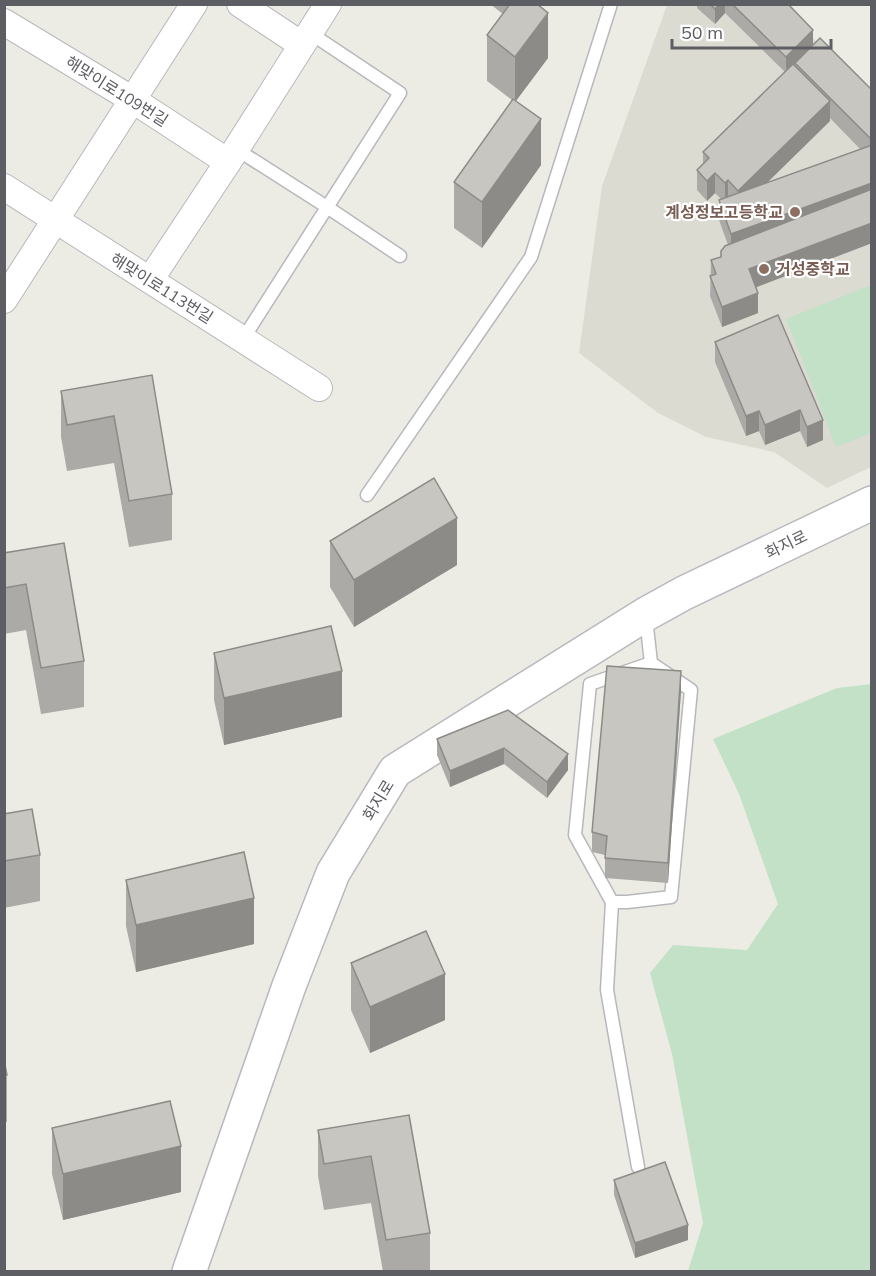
<svg xmlns="http://www.w3.org/2000/svg" width="876" height="1276" font-family="Mulish,'Noto Sans KR',sans-serif">
<style>
.education{fill:#dcdbd2}
.green{fill:#c3e1c7}
.lines{fill:none;stroke-linecap:round;stroke-linejoin:round}
.lane-casing{stroke:#b6b8bc;stroke-width:15}
.street-casing{stroke:#b6b8bc;stroke-width:28}
.secondary-casing{stroke:#b7b9be;stroke-width:36}
.lane{stroke:#fff;stroke-width:12}
.street{stroke:#fff;stroke-width:26}
.secondary{stroke:#fff;stroke-width:33}
.wall{fill:#acaaa6;fill-rule:evenodd}
.shaded-wall{fill:#8c8b87}
.building{fill:#c8c6c1;stroke:#8c8b87;stroke-width:1.5}
.education-dot{fill:#8d6e63;stroke:#fff;stroke-width:2}
.labels{text-anchor:middle;dominant-baseline:central;stroke-width:4.5;stroke-linejoin:round;paint-order:stroke}
.street-label{font-size:16px;fill:#5c5e63;stroke:#fff}
.education-label{font-size:16px;font-weight:bold;fill:#785e54;stroke:#fff;text-anchor:end}
</style>
<rect width="100%" height="100%" fill="#edece4"/>
<polygon class="education" points="667,5 778,5 871,93 871,467 827,488 774,452 706,437 658,413 579,353 602,186"/>
<g class="green">
<polygon points="871,285 871,433 836,447 786,319"/>
<polygon points="871,684 871,1271 688,1271 703,1223 672,1054 650,973 673,945 747,950 778,904 739,794 713,739 837,688"/>
</g>
<g class="lines">
<g class="lane-casing">
<g id="lane">
<polyline points="236,149 327,207 400,256"/>
<polyline points="243,339 400,93 310,33"/>
<polyline points="367,495 531,257 611,4"/>
<polyline points="646,618 651,663 691,690 671,897 627,902 612,902 575,835 590,684 651,663"/>
<polyline points="612,902 607,990 638,1167"/>
</g>
</g>
<g class="street-casing">
<g id="street">
<polyline points="240,4 302,45"/>
<polyline points="4,22 133,100 228,162"/>
<polyline points="4,187 319,388"/>
<polyline points="150,280 228,162 328,4"/>
<polyline points="4,300 194,4"/>
</g>
</g>
<g class="secondary-casing">
<polyline id="secondary" points="189,1272 289,986 333,873 395,771 646,614 684,593 872,503"/>
</g>
<use href="#lane" class="lane"/>
<use href="#street" class="street"/>
<use href="#secondary" class="secondary"/>
</g>
<g class="wall">
<polygon points="490,4 537,4 548,58 516,101 541,165 482,248 454,228 454,182 512,100 487,81 487,35 503,14"/>
<path d="M697,4H788L813,45L872,90V243L756,287L758,313L722,327L710,296L711,260L721,257L728,245L719,220V200L721,199L715,193L707,201L697,190V170L703,164V152L785,72L725,13L715,24L697,8ZM830,118L860,149L767,183L830,121Z"/>
<polygon points="778,315 823,440 807,447 800,431 765,445 759,431 746,436 715,362 715,342"/>
<polygon points="152,375 172,494 172,540 129,547 114,463 67,471 61,437 61,391"/>
<polygon points="330,541 457,565 354,627 330,587"/>
<polygon points="4,553 84,661 84,707 41,714 26,630 4,634"/>
<polygon points="214,653 342,717 224,745 214,700"/>
<polygon points="681,691 668,883 605,878 605,855 592,852 592,832"/>
<polygon points="508,710 568,770 547,798 504,764 450,787 437,755 437,739"/>
<polygon points="4,814 40,855 40,901 4,908"/>
<polygon points="126,880 254,944 136,972 126,926"/>
<polygon points="351,963 445,1020 370,1053 351,1010"/>
<polygon points="4,1060 7,1075 7,1122 4,1122"/>
<polygon points="409,1115 430,1233 430,1272 383,1272 371,1203 324,1210 318,1176 318,1130"/>
<polygon points="52,1128 181,1192 63,1220 52,1174"/>
<polygon points="614,1180 688,1240 635,1258 614,1195"/>
</g>
<g class="shaded-wall">
<polygon points="719,4 725,4 725,13 715,24 715,9"/>
<polygon points="548,13 548,58 515,102 515,57"/>
<polygon points="813,30 813,45 786,73 786,57"/>
<polygon points="830,101 830,121 738,211 738,191"/>
<polygon points="541,119 541,165 482,248 482,202"/>
<polygon points="715,173 715,193 707,201 707,181"/>
<polygon points="728,180 728,200 725,203 725,183"/>
<polygon points="872,183 872,203 731,254 731,234"/>
<polygon points="872,223 872,243 749,290 749,269"/>
<polygon points="758,293 758,313 722,327 722,307"/>
<polygon points="800,410 800,431 765,445 765,425"/>
<polygon points="759,411 759,431 746,436 746,416"/>
<polygon points="823,420 823,440 807,447 807,427"/>
<polygon points="457,518 457,565 354,627 354,580"/>
<polygon points="342,671 342,717 224,745 224,698"/>
<polygon points="681,671 681,691 668,883 668,863"/>
<polygon points="504,748 504,764 450,787 450,771"/>
<polygon points="568,754 568,770 547,798 547,782"/>
<polygon points="254,898 254,944 136,972 136,925"/>
<polygon points="445,974 445,1020 370,1053 370,1007"/>
<polygon points="181,1146 181,1192 63,1220 63,1174"/>
<polygon points="688,1225 688,1240 635,1258 635,1243"/>
</g>
<g class="building">
<polygon points="510,4 537,4 548,13 515,57 487,35"/>
<polygon points="710,4 719,4 715,9"/>
<polygon points="732,4 788,4 813,30 786,57"/>
<polygon points="820,38 872,90 872,140 795,63"/>
<polygon points="793,64 830,101 738,191 728,180 725,183 715,173 707,181 697,170 709,158 703,152"/>
<polygon points="513,99 541,119 482,202 454,182"/>
<polygon points="872,145 872,183 731,234 719,200"/>
<polygon points="872,189 872,223 749,269 758,293 722,307 710,276 716,274 711,260 721,257 721,251 725,246"/>
<polygon points="778,315 823,420 807,427 800,410 765,425 759,411 746,416 715,342"/>
<polygon points="152,375 172,494 129,501 114,416 67,425 61,391"/>
<polygon points="434,478 457,518 354,580 330,541"/>
<polygon points="64,543 84,661 41,668 26,584 4,588 4,553"/>
<polygon points="331,626 342,671 224,698 214,653"/>
<polygon points="607,666 681,671 668,863 605,858 607,836 592,832"/>
<polygon points="508,710 568,754 547,782 504,748 450,771 437,739"/>
<polygon points="32,809 40,855 4,861 4,814"/>
<polygon points="244,852 254,898 136,925 126,880"/>
<polygon points="426,931 445,974 370,1007 351,963"/>
<polygon points="4,1060 7,1075 4,1076"/>
<polygon points="170,1101 181,1146 63,1174 52,1128"/>
<polygon points="409,1115 430,1233 386,1240 371,1156 324,1164 318,1130"/>
<polygon points="665,1162 688,1225 635,1243 614,1180"/>
</g>
<g class="education-dot">
<circle cx="795" cy="212" r="6"/>
<circle cx="764" cy="269" r="6"/>
</g>
<g class="labels">
<g class="street-label">
<text transform="translate(117 91) rotate(32)">해맞이로109번길</text>
<text transform="translate(162 288) rotate(32)">해맞이로113번길</text>
<text transform="translate(786 544) rotate(-26)">화지로</text>
<text transform="translate(378 800) rotate(-59)">화지로</text>
</g>
<g class="education-label">
<text x="783" y="212">계성정보고등학교</text>
<text x="776" y="269" text-anchor="start">거성중학교</text>
</g>
</g>
<rect width="876" height="1276" fill="none" stroke="#5c5e63" stroke-width="12"/>
<path d="M672 39v9h159v-9" fill="none" stroke="#5c5e63" stroke-width="3"/>
<text x="681" y="39" font-size="18" fill="#5c5e63" stroke="#ffffff" stroke-width="4.5" paint-order="stroke">50 m</text>
</svg>
